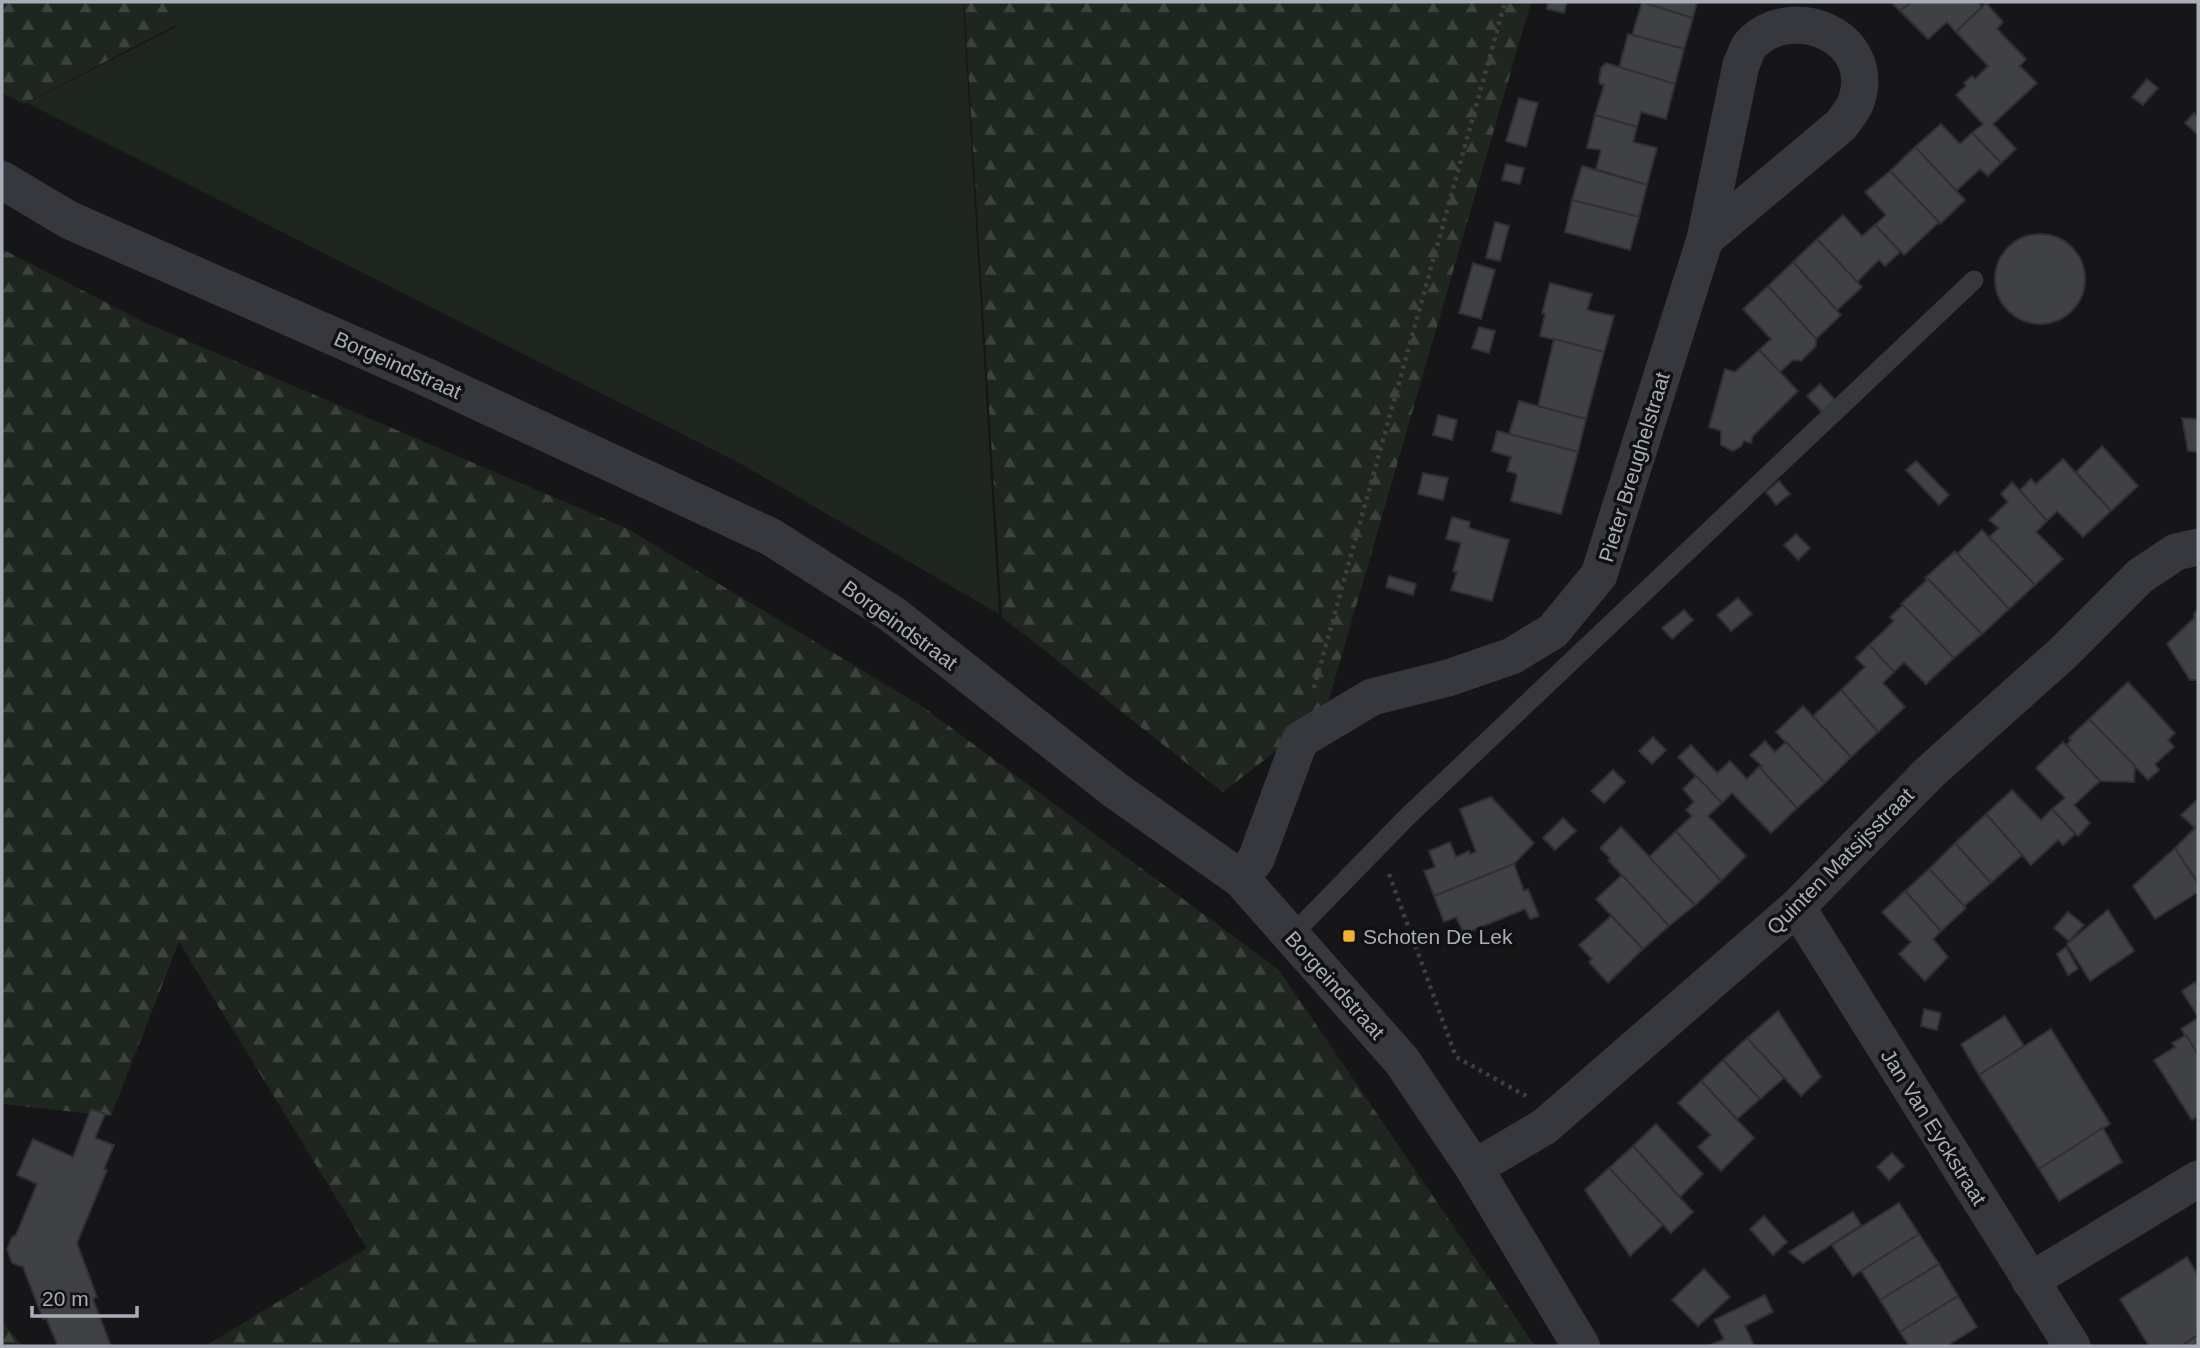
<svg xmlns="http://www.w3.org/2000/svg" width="2200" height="1348" font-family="Arial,sans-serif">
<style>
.green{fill:#1e261f}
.forest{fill:url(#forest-firs)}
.building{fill:#404145;stroke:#303034;stroke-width:2}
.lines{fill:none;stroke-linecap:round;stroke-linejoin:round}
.path{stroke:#3d3f44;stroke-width:4.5;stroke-dasharray:3.5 5;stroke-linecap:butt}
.service{stroke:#37383d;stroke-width:19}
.minor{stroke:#37383d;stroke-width:37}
.tertiary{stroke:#37383d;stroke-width:38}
.poi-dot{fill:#f2b134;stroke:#111113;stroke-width:2.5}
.labels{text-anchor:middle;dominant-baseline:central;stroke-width:7;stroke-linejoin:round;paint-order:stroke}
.street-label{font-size:21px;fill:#a8adb8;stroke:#111113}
.poi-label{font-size:21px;fill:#a8adb8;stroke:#111113;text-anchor:start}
</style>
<defs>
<pattern id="forest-firs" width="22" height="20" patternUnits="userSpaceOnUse" patternTransform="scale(1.75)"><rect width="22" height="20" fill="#1e261f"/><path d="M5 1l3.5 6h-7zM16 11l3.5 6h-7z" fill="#3c433d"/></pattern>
</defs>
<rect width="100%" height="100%" fill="#161618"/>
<polygon class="green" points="161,2 963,2 999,614 741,464 27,103 176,27"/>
<g class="forest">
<polygon points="2,2 162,2 176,25 24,104 2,93"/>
<polygon points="964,2 1531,2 1325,713 1223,792 1002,617"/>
<polygon points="2,249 144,322 628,529 923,707 1279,970 1535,1346 205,1346 367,1248 179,942 111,1116 2,1104"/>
<polygon points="2,1322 23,1346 2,1346"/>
</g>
<g class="building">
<polygon points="1548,2 1567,2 1564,13 1547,9"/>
<polygon points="1642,2 1693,18 1684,49 1632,35"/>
<polygon points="1642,2 1697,2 1693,18"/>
<polygon points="1891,2 1911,2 1900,11"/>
<polygon points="1911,2 1978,2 1982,7 1956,32 1947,22 1928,39 1900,11"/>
<polygon points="1986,3 2003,22 1997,29 2026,59 2020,66 2037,83 1993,124 2016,149 2001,163 1972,133 1983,124 1956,95 1966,86 1964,83 1972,76 1975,79 1988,66 1956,32"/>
<polygon points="1628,34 1684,49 1675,84 1619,68"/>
<polygon points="1606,63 1675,84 1666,119 1641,112 1637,127 1595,115 1604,85 1600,84 1599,80 1601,68"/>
<polygon points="2147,79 2158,88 2143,105 2132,97"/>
<polygon points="1519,98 1538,103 1526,147 1506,141"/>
<polygon points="2194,113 2198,117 2198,135 2185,123"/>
<polygon points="1595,115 1637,127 1633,142 1657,148 1647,185 1596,169 1601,150 1587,148"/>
<polygon points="1941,124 1960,144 1972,133 2001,163 1988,176 1980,169 1956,191 1915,147"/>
<polygon points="1915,147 1965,200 1940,224 1890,171"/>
<polygon points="1506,164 1524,168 1520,184 1502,180"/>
<polygon points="1582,166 1647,185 1639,217 1572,200"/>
<polygon points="1890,171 1939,222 1904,255 1875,225 1886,215 1865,192"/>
<polygon points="1572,200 1639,217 1630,250 1565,232"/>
<polygon points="1843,215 1862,236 1875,225 1900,252 1885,266 1879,260 1857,282 1817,239"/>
<polygon points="1495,222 1509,226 1500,261 1486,258"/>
<circle cx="2040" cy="279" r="45"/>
<polygon points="1817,239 1862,287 1837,310 1793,262"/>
<polygon points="1793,262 1841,315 1816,339 1768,286"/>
<polygon points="1473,263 1495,270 1481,319 1459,313"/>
<polygon points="1550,283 1592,294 1587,310 1614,316 1604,352 1540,336 1545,314 1542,313"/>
<polygon points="1768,286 1816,339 1816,346 1801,361 1793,360 1780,372 1759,350 1771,339 1743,309"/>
<polygon points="1479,327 1495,331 1489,353 1472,348"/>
<polygon points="1554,339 1604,352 1586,419 1538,406"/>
<polygon points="1759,350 1798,391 1753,436 1751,443 1744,441 1741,446 1733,451 1721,445 1721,431 1709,427 1725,369 1735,372"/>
<polygon points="1820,384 1835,400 1822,412 1807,396"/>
<polygon points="1519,401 1586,419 1578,452 1509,434"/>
<polygon points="1438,415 1457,420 1452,440 1433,435"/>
<polygon points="2182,418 2198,419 2198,452 2188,451"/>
<polygon points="1497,431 1578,452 1561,514 1511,501 1517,476 1515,473 1507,471 1511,457 1492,451"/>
<polygon points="2102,446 2138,486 2111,511 2076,472"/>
<polygon points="2063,459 2111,511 2083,537 2057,511 2047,521 2020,490 2031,479 2036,484"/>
<polygon points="1916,461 1949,495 1939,505 1906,470"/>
<polygon points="1423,473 1448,478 1443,500 1418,494"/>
<polygon points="1779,481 1790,494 1776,505 1766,492"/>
<polygon points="2012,482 2047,521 2036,532 2063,559 2035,585 1989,537 1999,528 1989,520 2008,502 2001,494"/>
<polygon points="1452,517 1470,522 1469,528 1509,540 1492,601 1451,590 1457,572 1453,571 1461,543 1446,539"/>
<polygon points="1982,530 2035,585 2009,609 1957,554"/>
<polygon points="1796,534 1810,548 1798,560 1784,545"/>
<polygon points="1955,551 2009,609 1982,634 1925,578"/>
<polygon points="1389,576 1416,584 1413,595 1386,587"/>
<polygon points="1928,579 1982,634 1954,658 1901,604"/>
<polygon points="1738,598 1752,614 1731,631 1717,615"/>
<polygon points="1903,605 1954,658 1926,684 1904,662 1894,672 1869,645 1894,621 1890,617"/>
<polygon points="2198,609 2198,680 2190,680 2167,644 2194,618 2194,614"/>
<polygon points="1684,610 1693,620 1672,639 1662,628"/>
<polygon points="1869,645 1894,672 1883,683 1905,707 1878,732 1841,690 1865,667 1856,658"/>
<polygon points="2128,682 2175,733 2168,740 2174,747 2155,764 2159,770 2148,780 2089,719"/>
<polygon points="1841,690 1878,732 1851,757 1813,716"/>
<polygon points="1803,706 1851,757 1825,783 1776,732"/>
<polygon points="2089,719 2135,766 2134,782 2100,781 2066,745 2071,740 2069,738"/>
<polygon points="1653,737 1666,750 1652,764 1639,751"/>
<polygon points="1765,741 1775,752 1786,742 1825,783 1797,808 1759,767 1762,766 1750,755"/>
<polygon points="2063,742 2100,781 2074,805 2090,823 2078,836 2052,809 2065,798 2036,768"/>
<polygon points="1691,745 1717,773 1730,761 1747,779 1759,767 1797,808 1771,833 1732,793 1722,803 1678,757"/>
<polygon points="1613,770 1625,782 1604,803 1591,791"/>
<polygon points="1696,776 1722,803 1708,816 1746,856 1721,881 1676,831 1692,816 1686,810 1694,802 1683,789"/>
<polygon points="2012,790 2041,820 2052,809 2075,834 2063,845 2058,840 2031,865 1986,814"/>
<polygon points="1491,797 1534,843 1514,864 1434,896 1424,871 1435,867 1429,851 1450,842 1456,857 1469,851 1470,854 1476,852 1460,809"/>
<polygon points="2197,800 2198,825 2195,828 2181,815"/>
<polygon points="1986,814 2022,855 1991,883 1955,843"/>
<polygon points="1563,818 1576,831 1555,850 1543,838"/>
<polygon points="2198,825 2198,879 2196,880 2175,848"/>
<polygon points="1621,827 1695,905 1669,926 1608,860 1610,858 1600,848"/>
<polygon points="1676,831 1721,881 1695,905 1649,857"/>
<polygon points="1955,843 1991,883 1964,906 1929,869"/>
<polygon points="2175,848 2198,884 2198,892 2155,919 2133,886"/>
<polygon points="1514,864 1524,891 1528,889 1539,916 1530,919 1525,909 1464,934 1456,917 1444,922 1434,896"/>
<polygon points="1929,869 1966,908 1941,931 1905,891"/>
<polygon points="1622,875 1669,926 1643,949 1596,899"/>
<polygon points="1905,891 1941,931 1933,939 1948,957 1925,981 1899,954 1911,942 1882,912"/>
<polygon points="2108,910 2134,951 2090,981 2067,944"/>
<polygon points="2068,912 2084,925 2069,941 2054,928"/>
<polygon points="1611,916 1643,949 1608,983 1589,962 1592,959 1579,945"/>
<polygon points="2066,947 2078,969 2068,975 2057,954"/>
<polygon points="2195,982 2198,987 2198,1017 2182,991"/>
<polygon points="1924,1009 1941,1013 1937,1030 1921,1026"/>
<polygon points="1778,1011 1821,1077 1801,1096 1747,1038"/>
<polygon points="2005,1016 2024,1046 1979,1075 1961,1044"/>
<polygon points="2198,1018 2198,1055 2181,1029"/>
<polygon points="2051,1029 2110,1124 2039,1169 1979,1075"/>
<polygon points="2186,1035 2198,1055 2198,1116 2192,1120 2154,1060 2175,1047 2172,1043"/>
<polygon points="1747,1038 1784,1078 1760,1099 1723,1060"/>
<polygon points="1723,1060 1760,1099 1737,1119 1701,1081"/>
<polygon points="1701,1081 1754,1138 1721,1171 1698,1147 1711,1135 1678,1103"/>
<polygon points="91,1109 105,1114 95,1138 114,1145 104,1169 107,1170 77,1243 97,1297 93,1299 111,1346 58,1346 46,1318 43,1319 23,1267 12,1263 7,1249 12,1237 16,1235 37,1184 17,1175 33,1139 73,1157"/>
<polygon points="1656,1124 1703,1174 1680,1197 1633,1146"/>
<polygon points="2103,1128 2122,1162 2059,1201 2039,1169"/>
<polygon points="1633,1146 1693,1212 1671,1233 1609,1168"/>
<polygon points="1892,1153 1904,1166 1889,1180 1877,1167"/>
<polygon points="1609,1168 1663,1225 1630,1256 1585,1190"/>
<polygon points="1899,1203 1919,1234 1853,1276 1832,1245"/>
<polygon points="1853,1212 1861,1225 1803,1263 1789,1252"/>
<polygon points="1764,1216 1787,1242 1773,1255 1750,1229"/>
<polygon points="1919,1234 1939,1264 1880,1300 1861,1271"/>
<polygon points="2187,1257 2198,1276 2198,1335 2181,1346 2149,1346 2120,1299"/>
<polygon points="1939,1264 1958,1296 1900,1332 1880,1300"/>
<polygon points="1704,1269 1730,1297 1698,1326 1672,1300"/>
<polygon points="1765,1295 1773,1312 1745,1326 1754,1346 1708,1346 1724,1339 1714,1320"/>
<polygon points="1958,1296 1977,1327 1947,1346 1909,1346 1900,1332"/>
<polygon points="2198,1335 2198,1346 2181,1346"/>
</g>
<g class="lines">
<g class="path">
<polyline points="1314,688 1505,2"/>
<polyline points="1389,874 1456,1057 1526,1096"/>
</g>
<polyline class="service" points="1291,936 1407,817 1974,280"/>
<g class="minor">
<path d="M1241,879L1256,859L1300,740L1372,697L1448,678L1512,656L1553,631L1599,575L1705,239L1741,65C1744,59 1746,51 1750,45C1792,0 1879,37 1856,102C1853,110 1846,118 1841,125L1705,239"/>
<polyline points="1797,907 2072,1346"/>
<polyline points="1474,1168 1544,1127 1797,907 1930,772 2063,653 2140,576 2176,552 2198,547"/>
<polyline points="2030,1281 2198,1179"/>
</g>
<polyline class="tertiary" points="2,180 69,220 426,377 771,537 892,614 1115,790 1241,879 1402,1061 1474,1168 1581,1346"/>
</g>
<rect class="poi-dot" x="1342" y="929" width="14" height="14" rx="3.5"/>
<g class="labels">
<g class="street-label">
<text transform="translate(398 365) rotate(24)">Borgeindstraat</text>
<text transform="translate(1634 467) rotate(-73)">Pieter Breughelstraat</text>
<text transform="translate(900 625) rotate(36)">Borgeindstraat</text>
<text transform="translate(1840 861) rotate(-45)">Quinten Matsijsstraat</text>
<text transform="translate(1335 985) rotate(48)">Borgeindstraat</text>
<text transform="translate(1934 1127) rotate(58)">Jan Van Eyckstraat</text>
</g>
<g class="poi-label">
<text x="1363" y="936">Schoten De Lek</text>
</g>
</g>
<rect width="2200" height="1348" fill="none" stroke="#a8adb8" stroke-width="7"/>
<path d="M32 1306v10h105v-10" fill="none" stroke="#a8adb8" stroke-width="3.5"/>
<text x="42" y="1306" font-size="21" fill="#a8adb8" stroke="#111113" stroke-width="5" paint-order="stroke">20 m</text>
</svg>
